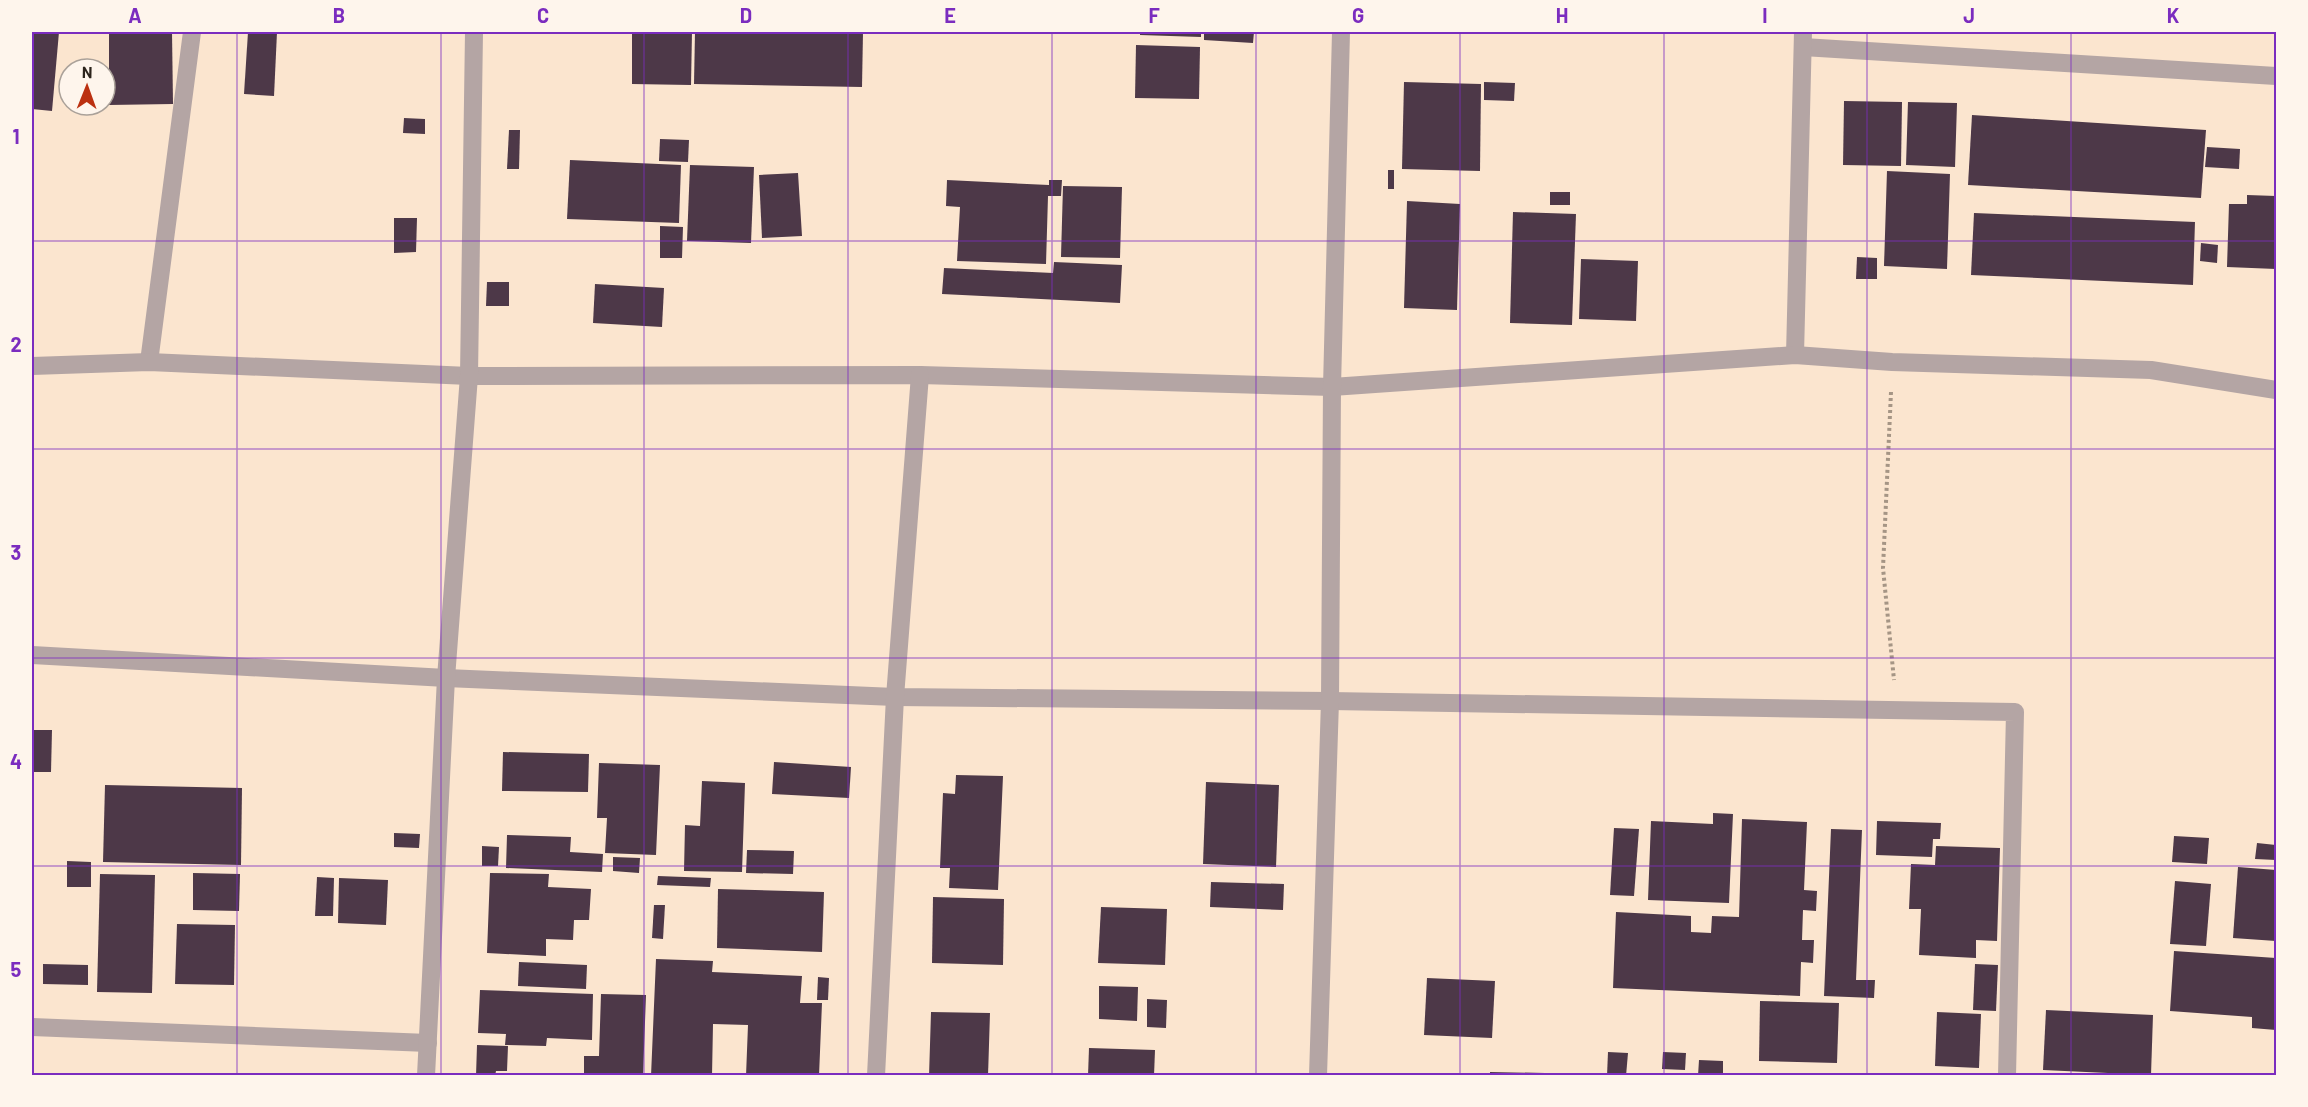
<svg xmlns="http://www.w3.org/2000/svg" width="2308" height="1107" font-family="Barlow,sans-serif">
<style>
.building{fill:#4d3848}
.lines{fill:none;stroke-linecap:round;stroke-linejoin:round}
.path{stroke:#a59585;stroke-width:4;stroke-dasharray:3 3;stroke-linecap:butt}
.minor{stroke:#b4a5a4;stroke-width:18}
.grid{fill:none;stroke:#7b2cbf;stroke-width:1.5;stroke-opacity:0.55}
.neatline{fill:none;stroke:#7b2cbf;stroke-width:2}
.grid-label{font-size:20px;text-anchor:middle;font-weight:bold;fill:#7b2cbf}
</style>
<rect width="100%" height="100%" fill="#fbe5cf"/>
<g class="building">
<polygon points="32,32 59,32 52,111 32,109"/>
<polygon points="109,32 172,32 173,104 109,105"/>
<polygon points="248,32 277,32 274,96 244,94"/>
<polygon points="632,32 692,32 691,85 632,84"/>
<polygon points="695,32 863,32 862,87 694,84"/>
<polygon points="1140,32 1201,32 1201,37 1140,35"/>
<polygon points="1204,32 1254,32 1253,43 1204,40"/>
<polygon points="1136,45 1200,47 1199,99 1135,98"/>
<polygon points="1404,82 1481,84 1480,171 1402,169"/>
<polygon points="1484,82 1515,83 1514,101 1484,100"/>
<polygon points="1844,101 1902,102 1901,166 1843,165"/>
<polygon points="1908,102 1957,103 1955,167 1906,165"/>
<polygon points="1972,115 2206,130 2201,198 1968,185"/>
<polygon points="404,118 425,119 425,134 403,133"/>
<polygon points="509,130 520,130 519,169 507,169"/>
<polygon points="660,139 689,140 688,162 659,161"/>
<polygon points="2207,147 2240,149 2239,169 2205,167"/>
<polygon points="570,160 681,165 679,223 567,219"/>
<polygon points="690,165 754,167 751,243 687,241"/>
<rect x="1388" y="170" width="6" height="19"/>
<polygon points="1887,171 1950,174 1947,269 1884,266"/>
<polygon points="798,173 802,236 762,238 759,175"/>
<polygon points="947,180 1049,185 1049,180 1062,180 1061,196 1048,196 1046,264 957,261 960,207 946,206"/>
<polygon points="1063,186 1122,187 1120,258 1061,257"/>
<rect x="1550" y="192" width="20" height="13"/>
<polygon points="2247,195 2276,196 2276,269 2227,267 2229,204 2247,204"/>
<polygon points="1407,201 1460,204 1457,310 1404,308"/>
<polygon points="1513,212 1576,214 1572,325 1510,323"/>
<polygon points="1974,213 2195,222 2193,285 1971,275"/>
<polygon points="394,218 417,218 416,252 394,253"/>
<polygon points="660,226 683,227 682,258 660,258"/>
<polygon points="2201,243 2218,245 2217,263 2200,261"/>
<polygon points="1857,257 1877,258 1877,279 1856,279"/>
<polygon points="1581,259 1638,261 1636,321 1579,319"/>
<polygon points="1054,262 1122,265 1120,303 942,294 944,268 1053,273"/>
<polygon points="487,282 509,282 509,306 486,306"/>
<polygon points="595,284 664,288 662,327 593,323"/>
<polygon points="32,730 52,730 51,772 32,772"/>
<polygon points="503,752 589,754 588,792 502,791"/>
<polygon points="774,762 851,767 849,798 772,794"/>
<polygon points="599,763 660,765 656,855 605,853 607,818 597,818"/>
<polygon points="956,775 1003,776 998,890 949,888 950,868 940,868 943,793 955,794"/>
<polygon points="702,781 745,783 742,872 684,871 685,825 700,826"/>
<polygon points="1206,782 1279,785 1276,867 1203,864"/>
<polygon points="105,785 242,788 241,865 103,862"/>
<polygon points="1713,813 1733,814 1729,903 1648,900 1651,821 1713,824"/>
<polygon points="1742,819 1807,822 1804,890 1817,891 1816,911 1803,910 1802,940 1814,940 1813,963 1801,962 1800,996 1613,988 1616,912 1691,916 1691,932 1711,933 1712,916 1739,917"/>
<polygon points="1877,821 1941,823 1940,839 1933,839 1932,857 1876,855"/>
<polygon points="1614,828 1639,829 1634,896 1610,895"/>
<polygon points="1831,829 1862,830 1856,980 1875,980 1874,998 1824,996"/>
<polygon points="394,833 420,834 419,848 394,847"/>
<polygon points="507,835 571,837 570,852 603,854 602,872 506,868"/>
<polygon points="2174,836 2209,838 2207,864 2172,862"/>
<polygon points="2257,843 2276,845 2276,860 2255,859"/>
<polygon points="482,846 499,847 498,866 482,866"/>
<polygon points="1936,846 2000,848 1997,941 1976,940 1976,958 1919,955 1921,909 1909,909 1911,864 1935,865"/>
<polygon points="747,850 794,851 793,874 746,873"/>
<polygon points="613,857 640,858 639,873 613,871"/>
<polygon points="67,861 91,862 91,887 67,887"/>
<polygon points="2238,867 2276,870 2276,941 2233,938"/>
<polygon points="193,873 240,874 239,911 193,910"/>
<polygon points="490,873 549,874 548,887 591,889 589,920 574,920 573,940 546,939 546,956 487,953"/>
<polygon points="100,874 155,875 152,993 97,992"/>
<polygon points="658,876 711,878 710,887 657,885"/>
<polygon points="317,877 334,878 333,916 315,916"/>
<polygon points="339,878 388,880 386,925 338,923"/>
<polygon points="2175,881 2211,884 2206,946 2170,944"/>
<polygon points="1211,882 1284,884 1283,910 1210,907"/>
<polygon points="718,889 824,892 822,952 717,948"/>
<polygon points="933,897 1004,899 1003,965 932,963"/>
<polygon points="654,905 665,905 663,939 652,938"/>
<polygon points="1101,907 1167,909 1165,965 1098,963"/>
<polygon points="177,924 235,925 234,985 175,984"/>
<polygon points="2174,951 2276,958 2276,1030 2252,1028 2252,1017 2170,1011"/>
<polygon points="656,959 713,961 712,972 802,976 800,1003 822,1003 819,1076 746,1076 748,1025 713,1024 712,1076 651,1076"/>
<polygon points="519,962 587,965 586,989 518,986"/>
<polygon points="43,964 88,965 88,985 43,984"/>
<polygon points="1975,964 1998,965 1996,1011 1973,1010"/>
<polygon points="818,977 829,978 828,1000 817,1000"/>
<polygon points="1427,978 1495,981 1492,1038 1424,1035"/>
<polygon points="1099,986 1138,987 1137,1021 1099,1019"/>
<polygon points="480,990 593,994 592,1040 547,1038 546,1046 505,1045 506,1034 478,1033"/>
<polygon points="601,994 646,995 643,1076 584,1076 584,1056 599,1056"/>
<polygon points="1147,999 1167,1000 1166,1028 1147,1027"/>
<polygon points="1760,1001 1839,1003 1837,1063 1759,1061"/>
<polygon points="2046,1010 2153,1015 2151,1075 2043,1070"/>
<polygon points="931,1012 990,1013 988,1076 929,1076"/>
<polygon points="1937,1012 1981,1014 1979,1068 1935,1066"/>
<polygon points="477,1045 508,1046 507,1071 496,1071 495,1076 476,1076"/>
<polygon points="1089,1048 1155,1050 1154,1076 1088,1076"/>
<polygon points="1608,1052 1628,1053 1626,1076 1607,1076"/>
<polygon points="1663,1052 1686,1053 1685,1070 1662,1069"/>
<polygon points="1699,1060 1723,1061 1723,1076 1698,1076"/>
<polygon points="1490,1072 1545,1073 1545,1076 1490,1076"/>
</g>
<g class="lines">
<polyline class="path" points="1891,392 1883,568 1894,680"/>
<g class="minor">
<polyline points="1803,47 2276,76"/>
<polyline points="1795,355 1803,32"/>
<polyline points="149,362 192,32"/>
<polyline points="32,366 149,362 469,376 920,375 1332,387 1795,355 1892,362 2151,370 2276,390"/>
<polyline points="32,655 446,678 895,697 1330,701 2015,712 2007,1076"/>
<polyline points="32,1027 428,1043"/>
<polyline points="426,1076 446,678 469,376 474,32"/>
<polyline points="876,1076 895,697 920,375"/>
<polyline points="1318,1076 1330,701 1332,387 1341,32"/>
</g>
</g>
<path class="grid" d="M237,32V1076M441,32V1076M644,32V1076M848,32V1076M1052,32V1076M1256,32V1076M1460,32V1076M1664,32V1076M1867,32V1076M2071,32V1076M32,241H2276M32,449H2276M32,658H2276M32,866H2276"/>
<rect width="2308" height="1107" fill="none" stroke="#fef5ec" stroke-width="66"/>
<g transform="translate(87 87) rotate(1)"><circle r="28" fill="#fef5ec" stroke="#aaa199" stroke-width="1.5"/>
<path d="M0-4.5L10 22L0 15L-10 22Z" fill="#bb3010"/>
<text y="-9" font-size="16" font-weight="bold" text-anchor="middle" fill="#2c241c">N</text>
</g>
<rect x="33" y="33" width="2242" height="1041" class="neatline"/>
<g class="grid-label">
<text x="135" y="23">A</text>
<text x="339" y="23">B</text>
<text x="543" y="23">C</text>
<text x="746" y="23">D</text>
<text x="950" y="23">E</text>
<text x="1154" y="23">F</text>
<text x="1358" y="23">G</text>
<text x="1562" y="23">H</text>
<text x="1765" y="23">I</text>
<text x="1969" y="23">J</text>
<text x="2173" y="23">K</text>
<text x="16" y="144">1</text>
<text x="16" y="352">2</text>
<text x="16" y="560">3</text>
<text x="16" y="769">4</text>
<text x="16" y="977">5</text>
</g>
</svg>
